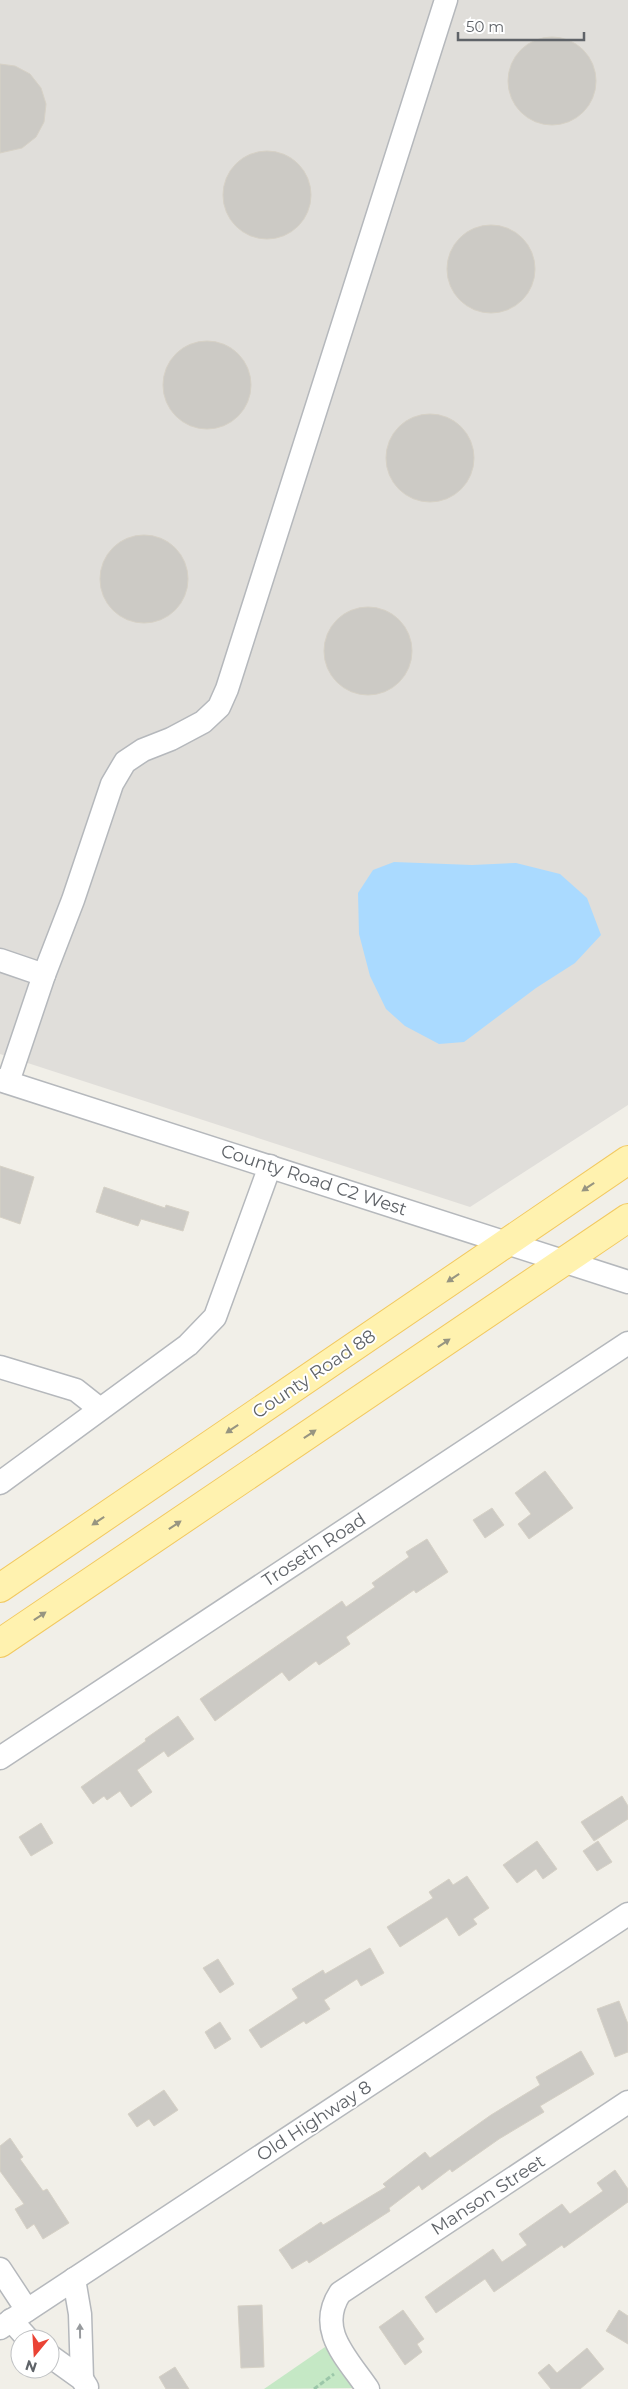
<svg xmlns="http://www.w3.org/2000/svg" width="628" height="2389" font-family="Montserrat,sans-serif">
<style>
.industrial{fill:#e0deda}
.green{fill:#c5e8c5}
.water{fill:#aadaff}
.building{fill:#cccac5;stroke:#d6d1c6}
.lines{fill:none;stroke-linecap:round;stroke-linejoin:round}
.minor-casing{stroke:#b5b8bc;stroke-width:25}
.major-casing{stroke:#f2c960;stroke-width:30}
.path{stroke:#9cc7a9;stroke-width:3;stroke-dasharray:5 2.5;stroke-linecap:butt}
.minor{stroke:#fff;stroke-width:22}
.major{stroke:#fff2af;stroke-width:28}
.oneway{fill:#979581}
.oneway2{fill:#979a9d}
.labels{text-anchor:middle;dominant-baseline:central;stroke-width:4;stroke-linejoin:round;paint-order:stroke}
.street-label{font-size:18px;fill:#5f6368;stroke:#fff}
</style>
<rect width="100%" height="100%" fill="#f1efe8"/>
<polygon class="industrial" points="0,0 628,0 628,1105 470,1207 0,1054"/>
<polygon class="green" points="325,2347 353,2388 264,2389"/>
<polygon class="water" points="394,862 472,865 516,863 560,874 587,898 601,935 575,963 536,988 464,1042 439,1044 405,1026 386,1009 370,976 359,934 358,893 373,870"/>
<g class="building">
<circle cx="552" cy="81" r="44"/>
<polygon points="0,64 15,66 30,74 41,88 46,104 44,122 36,137 22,148 0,153"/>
<circle cx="267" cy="195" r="44"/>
<circle cx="491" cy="269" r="44"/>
<circle cx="207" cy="385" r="44"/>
<circle cx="430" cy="458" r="44"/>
<circle cx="144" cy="579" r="44"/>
<circle cx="368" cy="651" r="44"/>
<polygon points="0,1166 34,1177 20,1224 0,1217"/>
<polygon points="104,1187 165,1208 166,1205 189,1212 183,1231 141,1219 138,1226 96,1212"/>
<polygon points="545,1471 573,1508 529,1539 518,1524 531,1514 515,1493"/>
<polygon points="492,1508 504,1525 485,1538 473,1520"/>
<polygon points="427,1539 448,1572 416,1593 414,1590 346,1637 350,1644 319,1665 316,1661 289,1681 282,1672 215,1721 200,1699 342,1601 346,1607 375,1587 372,1583 409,1557 406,1552"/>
<polygon points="178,1716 194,1739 168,1757 164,1751 137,1770 152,1792 131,1807 120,1791 107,1800 104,1796 93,1804 81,1787 146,1741 145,1739"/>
<polygon points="622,1796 628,1806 628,1819 594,1841 581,1822"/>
<polygon points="41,1823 53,1843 31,1856 19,1837"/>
<polygon points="537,1841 557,1869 543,1879 536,1869 517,1883 503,1865"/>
<polygon points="598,1841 612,1862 597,1871 583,1851"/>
<polygon points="467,1876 489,1908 473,1919 477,1924 459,1936 447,1917 400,1947 387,1927 433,1898 429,1892 449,1879 453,1885"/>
<polygon points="370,1948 384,1973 361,1986 357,1979 324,2000 330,2009 306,2024 304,2021 261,2048 249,2030 298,1998 292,1989 323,1970 325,1974"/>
<polygon points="218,1959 234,1984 220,1993 203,1968"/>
<polygon points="619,2001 628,2024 628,2052 615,2057 597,2009"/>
<polygon points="220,2022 231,2039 215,2049 205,2032"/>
<polygon points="581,2051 594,2074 540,2106 544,2112 499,2139 452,2172 450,2169 422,2190 419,2185 389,2208 390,2211 309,2263 307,2260 292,2269 288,2263 279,2250 321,2222 323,2225 386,2187 383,2184 425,2152 430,2158 491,2115 540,2085 536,2077"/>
<polygon points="164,2090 178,2110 154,2126 149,2119 137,2127 128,2114"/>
<polygon points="10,2138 23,2157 20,2159 43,2191 47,2189 69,2223 43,2239 34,2224 27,2229 15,2209 24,2204 0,2171 0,2146"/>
<polygon points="615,2170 628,2189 628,2202 564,2248 562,2245 494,2292 485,2279 436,2313 425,2297 493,2249 502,2262 527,2245 519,2234 562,2204 570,2214 603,2191 597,2183"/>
<polygon points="262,2305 264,2367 241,2368 238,2306"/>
<polygon points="403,2310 424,2339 417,2344 422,2352 405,2365 379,2327"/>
<polygon points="619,2310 628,2316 628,2344 606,2331"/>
<polygon points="587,2348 604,2369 580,2389 551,2389 538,2373 549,2364 557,2373"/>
<polygon points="175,2367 189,2389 166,2389 159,2377"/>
</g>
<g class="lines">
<g class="minor-casing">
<g id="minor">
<polyline points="0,960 44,975 8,1082"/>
<polyline points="44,975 73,900 112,784 125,762 143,750 171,739 203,722 219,707 227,689 446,0"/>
<polyline points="0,1080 628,1282"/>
<polyline points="0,1367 76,1390 100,1409"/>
<polyline points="0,1483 188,1345 215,1317 270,1166"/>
<polyline points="0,1758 628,1343"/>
<polyline points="0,2269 27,2310"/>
<polyline points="74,2279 80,2314 82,2379"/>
<polyline points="11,2320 28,2339"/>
<polyline points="0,2328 628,1914"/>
<polyline points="50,2356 82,2379 87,2387"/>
<path d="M368,2389C347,2358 316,2330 340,2293L628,2102"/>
</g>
</g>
<g class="major-casing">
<g id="major">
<polyline points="0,1588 628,1160"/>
<polyline points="0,1643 628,1218"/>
</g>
</g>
<polyline class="path" points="314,2389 334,2374"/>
<use href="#minor" class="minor"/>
<use href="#major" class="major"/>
</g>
<defs><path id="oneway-solid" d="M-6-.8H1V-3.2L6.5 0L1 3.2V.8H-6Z" transform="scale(1.25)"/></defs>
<g class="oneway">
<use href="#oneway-solid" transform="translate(588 1187) rotate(146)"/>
<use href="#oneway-solid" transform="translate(453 1278) rotate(146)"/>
<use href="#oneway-solid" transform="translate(444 1343) rotate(-34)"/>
<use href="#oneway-solid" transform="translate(232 1429) rotate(146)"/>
<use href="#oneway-solid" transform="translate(310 1434) rotate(-34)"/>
<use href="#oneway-solid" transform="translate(98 1521) rotate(146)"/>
<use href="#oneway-solid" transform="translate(175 1525) rotate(-34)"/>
<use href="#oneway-solid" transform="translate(40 1616) rotate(-34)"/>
</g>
<use class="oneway2" href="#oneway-solid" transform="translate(80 2331) rotate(-91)"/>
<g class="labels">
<g class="street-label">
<text transform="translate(314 1180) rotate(18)">County Road C2 West</text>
<text transform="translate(314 1374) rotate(-34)">County Road 88</text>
<text transform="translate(314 1550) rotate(-33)">Troseth Road</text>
<text transform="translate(314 2121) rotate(-33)">Old Highway 8</text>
<text transform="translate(488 2195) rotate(-33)">Manson Street</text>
</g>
</g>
<g transform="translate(35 2354) rotate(198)"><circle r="24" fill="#ffffff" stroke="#bfc1c3"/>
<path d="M0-4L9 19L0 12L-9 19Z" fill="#ea4335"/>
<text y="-8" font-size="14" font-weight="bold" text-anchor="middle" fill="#5f6368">N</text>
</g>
<path d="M458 32v8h126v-8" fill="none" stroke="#5f6368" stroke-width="2.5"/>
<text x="466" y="32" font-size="15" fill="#5f6368" stroke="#ffffff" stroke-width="4" paint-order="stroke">50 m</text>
</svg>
